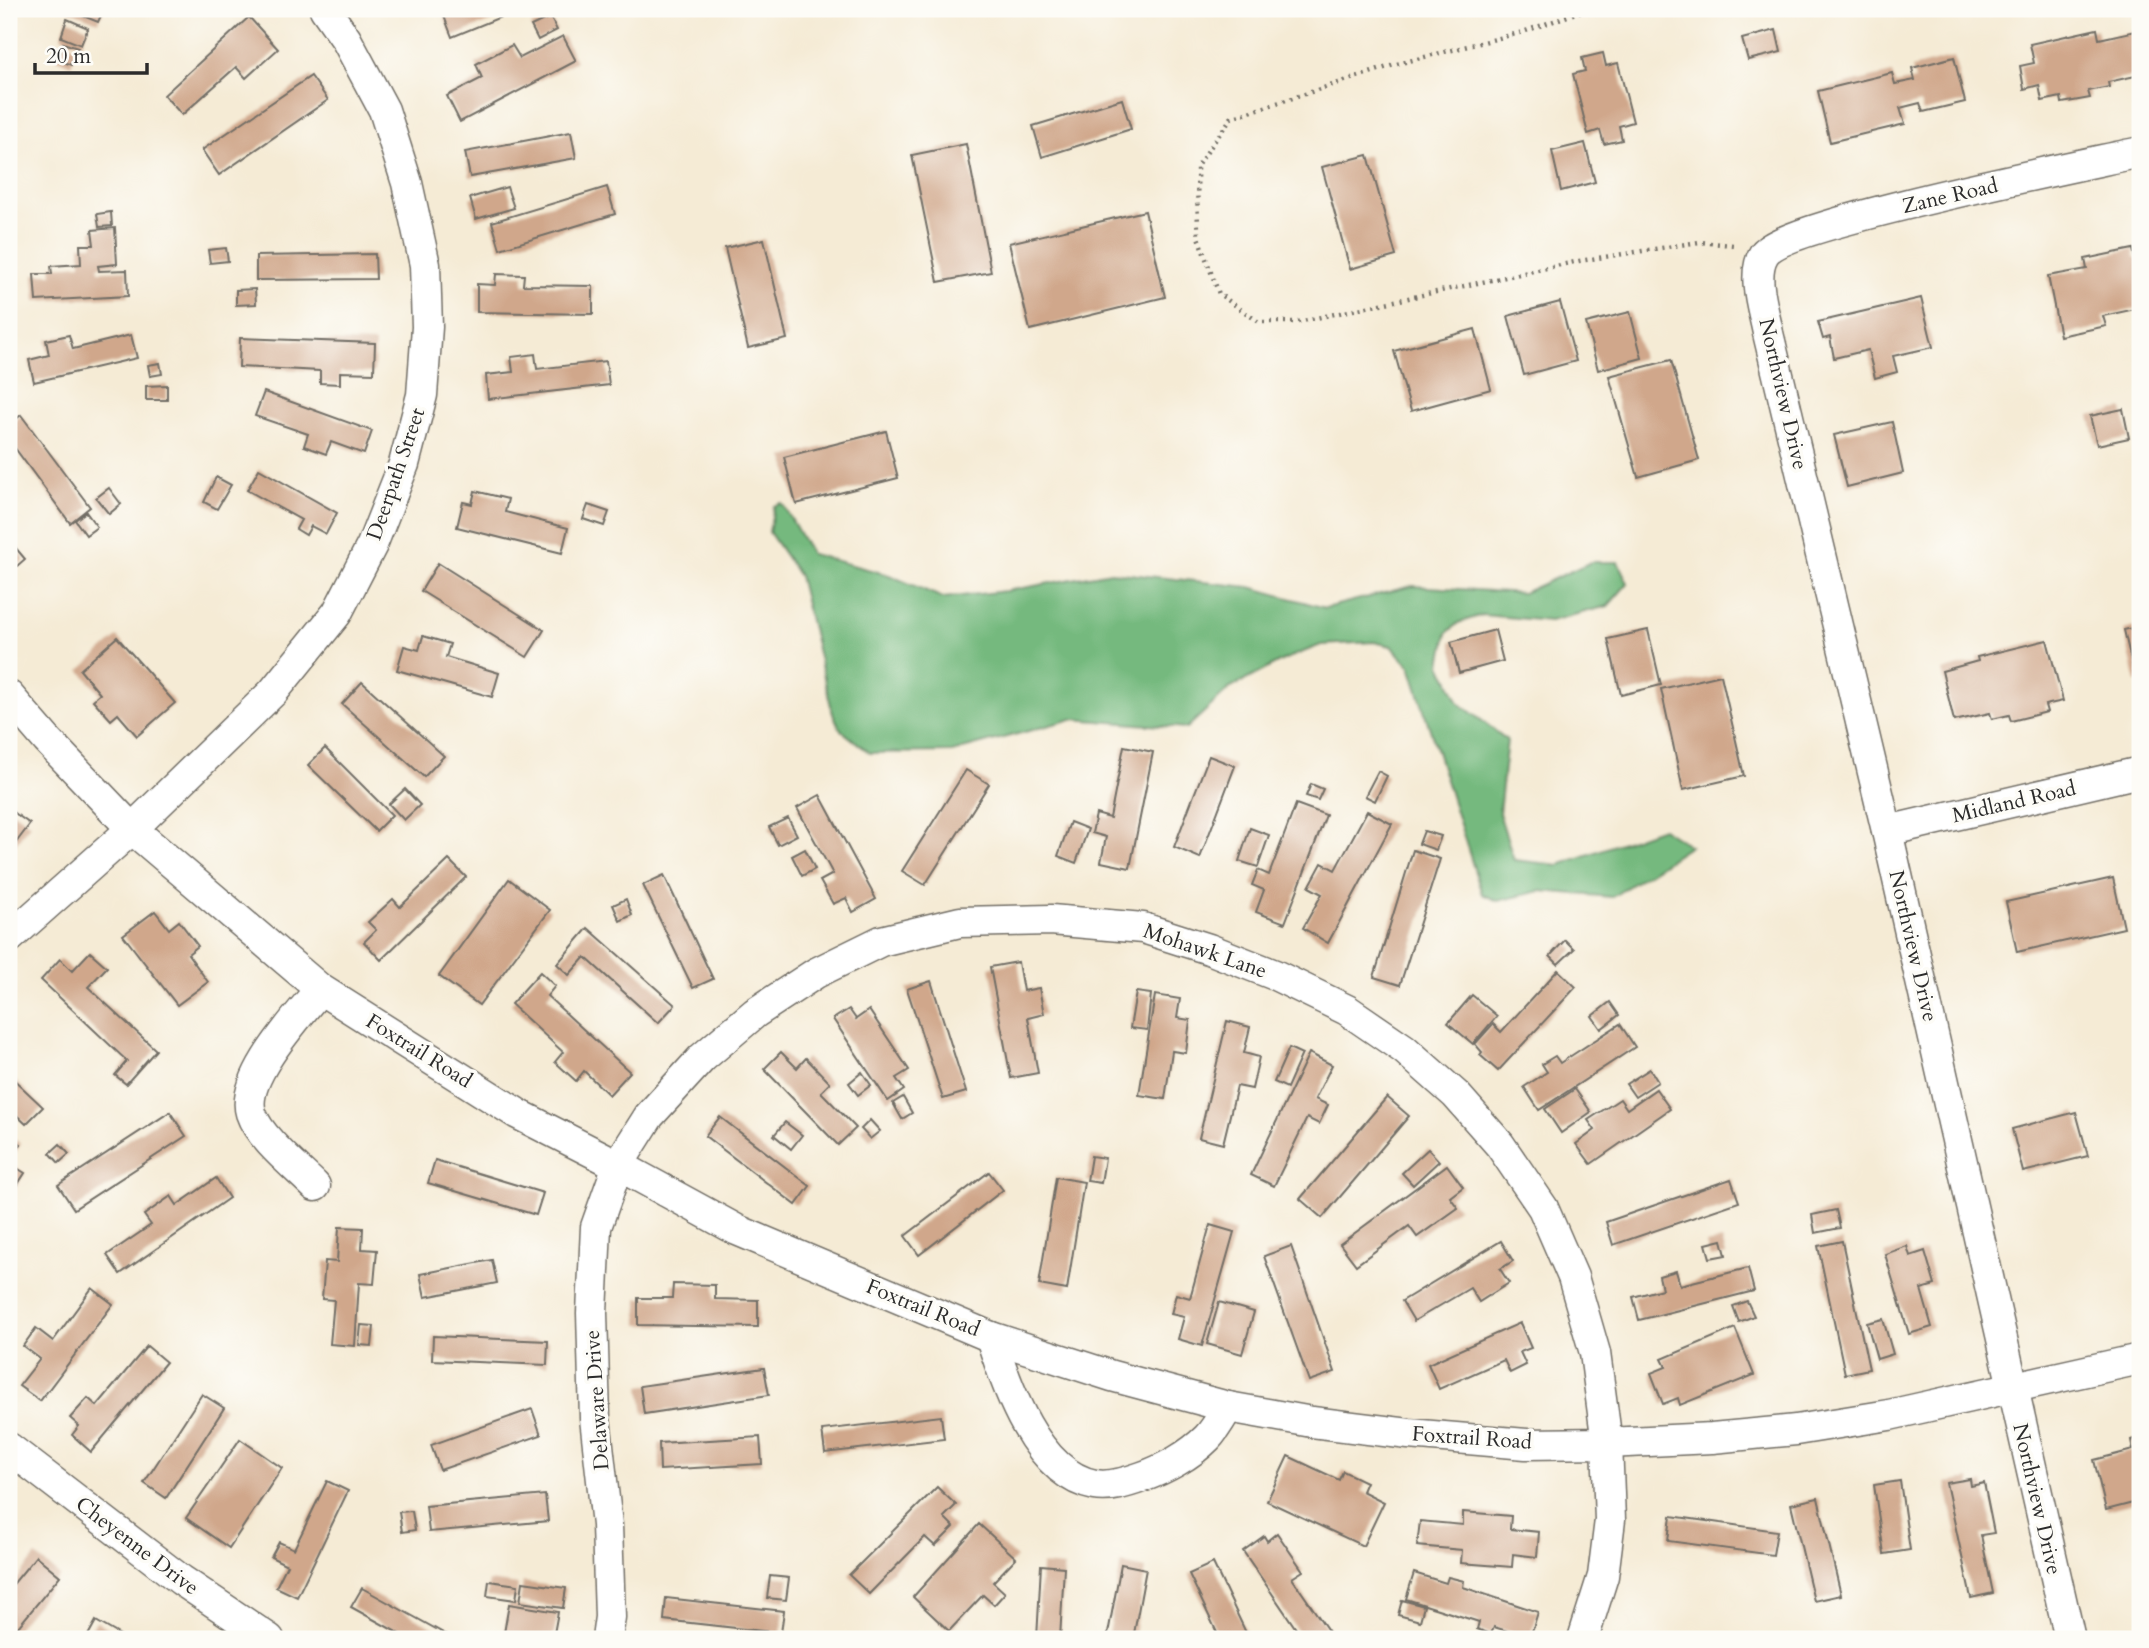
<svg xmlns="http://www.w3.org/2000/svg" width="2149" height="1648" font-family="Cardo,serif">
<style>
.forest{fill:#74b97e;stroke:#507254;stroke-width:2}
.building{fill:#d0a78b}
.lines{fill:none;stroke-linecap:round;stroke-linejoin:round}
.minor-casing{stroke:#726e66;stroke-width:33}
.path{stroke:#726e66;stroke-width:4.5;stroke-dasharray:2 5;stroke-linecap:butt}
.minor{stroke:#fff;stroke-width:30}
.labels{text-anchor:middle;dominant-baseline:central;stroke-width:7;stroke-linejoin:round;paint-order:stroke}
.street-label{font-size:21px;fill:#2b2b2b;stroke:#fdfcf7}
</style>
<rect width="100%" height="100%" fill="#fdfcf7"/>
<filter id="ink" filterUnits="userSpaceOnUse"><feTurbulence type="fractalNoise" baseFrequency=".0143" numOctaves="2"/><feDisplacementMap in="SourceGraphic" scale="14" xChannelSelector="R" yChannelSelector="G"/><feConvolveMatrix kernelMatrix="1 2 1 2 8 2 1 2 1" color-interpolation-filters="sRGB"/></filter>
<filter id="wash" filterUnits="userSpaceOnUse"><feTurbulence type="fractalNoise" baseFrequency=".00686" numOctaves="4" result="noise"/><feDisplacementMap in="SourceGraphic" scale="28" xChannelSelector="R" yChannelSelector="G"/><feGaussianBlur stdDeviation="1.57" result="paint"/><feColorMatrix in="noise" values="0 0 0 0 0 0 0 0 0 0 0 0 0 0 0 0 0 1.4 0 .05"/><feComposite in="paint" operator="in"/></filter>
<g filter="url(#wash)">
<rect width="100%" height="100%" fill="#f5ebd5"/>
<polygon class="forest" points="782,503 811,554 889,575 943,598 1006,591 1111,572 1250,587 1325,608 1412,586 1523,593 1591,562 1618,562 1628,583 1608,606 1550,621 1482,615 1458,623 1447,633 1441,664 1459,703 1507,740 1499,813 1514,860 1559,865 1662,828 1690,846 1612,897 1540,891 1498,901 1482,894 1410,666 1391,646 1374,642 1321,645 1283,660 1229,689 1187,728 1072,719 952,752 870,753 841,730 833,714 799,576 769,532 774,506"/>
<g id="blocks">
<g class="building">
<polygon points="66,9 104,9 98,22"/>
<polygon points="460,9 520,9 452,37 444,16"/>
<polygon points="249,17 278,49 246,78 236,67 182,115 164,95"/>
<polygon points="550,17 557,30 538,40 531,26"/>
<polygon points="67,19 88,28 81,45 61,37"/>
<polygon points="2097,29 2099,39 2140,30 2140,75 2108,82 2109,87 2088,91 2090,98 2062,103 2061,97 2042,101 2039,85 2024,89 2020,66 2034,63 2030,44"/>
<polygon points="1776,30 1781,52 1748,60 1742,39"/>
<polygon points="563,36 576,61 460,122 447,96 482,78 476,64 512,45 520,58"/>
<polygon points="63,43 78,48 71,65 57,59"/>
<polygon points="1603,53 1606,66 1618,63 1633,122 1619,126 1622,140 1604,144 1600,130 1588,134 1573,74 1585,71 1582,58"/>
<polygon points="1954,57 1965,102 1923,112 1920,103 1900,108 1905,124 1830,142 1818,91 1892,73 1895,84 1915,80 1912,68"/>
<polygon points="311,76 328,100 219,175 202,150"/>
<polygon points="1122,99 1131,129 1042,157 1033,126"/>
<polygon points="571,132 576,158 470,177 465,152"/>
<polygon points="1585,143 1595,182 1561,191 1552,151"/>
<polygon points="966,144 991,272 938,282 912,155"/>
<polygon points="1368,155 1396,256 1350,269 1322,167"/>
<polygon points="507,187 514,208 476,219 470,198"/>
<polygon points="607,187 615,214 500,249 492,222"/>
<polygon points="1145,211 1165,297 1030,330 1009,243"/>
<polygon points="111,212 112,226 99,227 97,214"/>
<polygon points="115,228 117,264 98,266 99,271 127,270 128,296 36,301 34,274 52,274 51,266 81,264 80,245 94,245 92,230"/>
<polygon points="764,239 787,339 748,348 725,248"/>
<polygon points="226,248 228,261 210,263 208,250"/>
<polygon points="2133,249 2135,258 2140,257 2140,308 2103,316 2106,326 2060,336 2048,276 2087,269 2085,259"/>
<polygon points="375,254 376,279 256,280 256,256"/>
<polygon points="496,274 524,275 523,285 593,286 593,314 477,312 477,284 495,285"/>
<polygon points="255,289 256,304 236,305 236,290"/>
<polygon points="1921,298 1933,347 1893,356 1897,372 1875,378 1868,350 1834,358 1830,337 1823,339 1818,322"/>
<polygon points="1560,302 1576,361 1524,375 1508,316"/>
<polygon points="1630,312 1642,358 1598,370 1586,323"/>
<polygon points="1475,329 1491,389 1411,411 1394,351"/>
<polygon points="69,335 73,349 131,335 137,358 34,382 29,360 49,355 46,340"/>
<polygon points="240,338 375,343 374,373 340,372 340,384 320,383 320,371 239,367"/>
<polygon points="535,354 537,369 606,361 609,385 488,399 486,375 513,372 511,357"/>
<polygon points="1671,360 1699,460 1638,477 1609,376"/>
<polygon points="160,363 162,374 150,376 148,365"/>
<polygon points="167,385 167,400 146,400 146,386"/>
<polygon points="264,392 372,431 364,454 331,442 326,454 304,446 308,434 255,416"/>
<polygon points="2123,409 2129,438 2097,445 2090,416"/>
<polygon points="21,415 90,507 70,523 9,440 9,425"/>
<polygon points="1892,422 1903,473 1847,487 1834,435"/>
<polygon points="886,431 898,478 796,504 784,457"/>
<polygon points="259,469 337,513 326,534 311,526 306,535 296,529 301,520 247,490"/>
<polygon points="216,477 231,485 217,509 204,502"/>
<polygon points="109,488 121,504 109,514 96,498"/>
<polygon points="475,491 508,499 505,512 568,528 562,553 457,527 463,502 472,504"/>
<polygon points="588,505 609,512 604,526 583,519"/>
<polygon points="86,512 97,527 86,535 75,520"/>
<polygon points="9,540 25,559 9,573"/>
<polygon points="438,563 544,630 527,657 421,591"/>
<polygon points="2140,626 2140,681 2136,682 2124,630"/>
<polygon points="1495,630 1503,661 1459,673 1451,642"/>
<polygon points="1648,630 1661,685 1621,695 1608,639"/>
<polygon points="423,636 450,644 446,657 499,673 492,697 397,670 404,646 419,650"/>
<polygon points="117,637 175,703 137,736 118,714 111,720 93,700 100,694 80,670"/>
<polygon points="2047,640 2063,701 2045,705 2047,712 2011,721 2009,715 1992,719 1990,713 1954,721 1942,671 1978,661 1977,657"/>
<polygon points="1721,675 1744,776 1683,790 1661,689"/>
<polygon points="362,682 444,756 424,777 342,704"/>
<polygon points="1124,746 1153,752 1130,868 1101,862 1106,837 1092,833 1096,814 1110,818"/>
<polygon points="325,748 392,815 376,831 308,765"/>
<polygon points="1209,756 1235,766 1200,858 1174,847"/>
<polygon points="966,770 989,784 925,885 902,871"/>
<polygon points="1378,771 1387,776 1375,801 1365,796"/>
<polygon points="1311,784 1323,789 1318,800 1306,796"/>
<polygon points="405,789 420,805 404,820 389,804"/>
<polygon points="820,795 876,899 853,912 846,898 833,904 820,881 833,874 797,808"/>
<polygon points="1296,804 1326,815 1285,923 1256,912 1264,890 1252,885 1258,870 1269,875"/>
<polygon points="9,809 30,824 15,844 9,840"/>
<polygon points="1367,811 1392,824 1328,943 1303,928 1322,894 1309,887 1322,863 1335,870"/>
<polygon points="788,818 797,835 778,845 769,827"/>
<polygon points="1070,822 1088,829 1076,863 1058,856"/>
<polygon points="1250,828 1269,835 1258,867 1239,861"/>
<polygon points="1424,831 1441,836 1436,850 1419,844"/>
<polygon points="805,849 815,869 802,876 792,856"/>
<polygon points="1413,850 1440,859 1400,985 1374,977"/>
<polygon points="449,860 466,877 381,960 364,942 376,930 368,922 393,899 400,907"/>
<polygon points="664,875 713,979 693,988 643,885"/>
<polygon points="2113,878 2124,928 2017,952 2006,902"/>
<polygon points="509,879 550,910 479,1005 439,976"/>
<polygon points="626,899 632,915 620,921 613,905"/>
<polygon points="155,911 169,929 179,921 198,946 188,954 208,982 177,1005 123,935"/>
<polygon points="588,928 675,1005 658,1023 585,957 569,975 557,964"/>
<polygon points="1565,940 1574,949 1558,964 1550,956"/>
<polygon points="90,952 107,967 88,987 156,1050 126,1084 115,1075 127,1061 41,980 60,959 72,971"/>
<polygon points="1018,962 1023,991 1039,988 1044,1014 1028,1018 1038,1073 1011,1078 990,967"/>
<polygon points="1558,970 1576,987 1498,1071 1480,1055 1482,1052 1475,1044 1493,1024 1501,1032"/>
<polygon points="540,972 555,986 547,996 630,1072 609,1095 584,1071 576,1081 555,1062 563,1052 511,1004"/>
<polygon points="931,981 966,1092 943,1099 907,989"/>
<polygon points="1136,992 1151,994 1147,1030 1130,1028"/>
<polygon points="1155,995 1180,999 1177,1018 1190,1020 1186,1053 1172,1051 1165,1099 1139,1095"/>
<polygon points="1472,995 1497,1016 1473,1044 1448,1023"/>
<polygon points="1610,1002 1619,1015 1601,1029 1592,1016"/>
<polygon points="849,1009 856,1019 869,1010 909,1070 896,1078 904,1090 888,1101 833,1019"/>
<polygon points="1227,1021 1250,1027 1244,1053 1259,1057 1252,1089 1237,1086 1223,1144 1199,1138"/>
<polygon points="1620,1024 1635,1047 1539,1110 1524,1087 1547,1072 1542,1064 1555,1056 1560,1063"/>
<polygon points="1289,1048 1302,1054 1287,1088 1274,1082"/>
<polygon points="781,1052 797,1068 806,1058 830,1083 821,1092 856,1128 838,1145 764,1069"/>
<polygon points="1309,1053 1332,1065 1315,1099 1328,1105 1319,1124 1307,1118 1274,1186 1251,1175"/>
<polygon points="1650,1069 1658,1082 1635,1097 1626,1084"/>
<polygon points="862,1072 871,1085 858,1095 849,1083"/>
<polygon points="9,1075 43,1107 26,1124 9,1108"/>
<polygon points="1575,1089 1591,1112 1561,1133 1545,1109"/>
<polygon points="1656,1089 1670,1109 1591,1164 1576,1144 1595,1130 1588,1120 1620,1099 1627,1109"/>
<polygon points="903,1097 912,1113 902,1119 893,1103"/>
<polygon points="1387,1097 1409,1116 1322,1218 1300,1199"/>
<polygon points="170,1112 186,1136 74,1209 58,1185"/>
<polygon points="2076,1112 2088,1156 2023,1172 2012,1129"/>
<polygon points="720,1117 810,1186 796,1205 705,1136"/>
<polygon points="870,1120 880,1131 870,1139 861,1129"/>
<polygon points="785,1122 802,1135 791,1149 774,1135"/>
<polygon points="9,1136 21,1144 13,1156 9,1153"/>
<polygon points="60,1144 69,1154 59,1163 50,1153"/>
<polygon points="1428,1149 1439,1161 1413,1185 1402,1173"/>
<polygon points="1091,1156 1105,1158 1101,1183 1087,1181"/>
<polygon points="435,1160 543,1193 536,1215 428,1183"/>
<polygon points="9,1163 25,1173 9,1198"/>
<polygon points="1447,1165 1463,1187 1450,1197 1458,1208 1417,1237 1409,1226 1356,1265 1340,1244"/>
<polygon points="989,1172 1003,1190 919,1255 905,1236"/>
<polygon points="1056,1177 1084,1182 1067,1290 1039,1285"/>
<polygon points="216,1178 229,1198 120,1274 107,1255 151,1225 144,1215 171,1196 177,1205"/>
<polygon points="1731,1179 1739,1202 1613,1245 1606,1222"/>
<polygon points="1836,1210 1840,1228 1815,1233 1812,1215"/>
<polygon points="1210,1225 1234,1232 1202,1346 1178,1339 1184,1317 1171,1314 1176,1294 1190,1298"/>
<polygon points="339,1227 363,1228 362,1249 377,1250 374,1284 359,1283 355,1346 330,1344 334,1300 322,1299 325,1261 337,1262"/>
<polygon points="1722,1240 1726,1255 1710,1258 1706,1244"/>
<polygon points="1501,1241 1513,1261 1500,1269 1509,1283 1479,1302 1470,1288 1414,1321 1402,1301"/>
<polygon points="1842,1241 1869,1369 1845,1374 1818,1246"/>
<polygon points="1291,1246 1335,1372 1309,1381 1264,1256"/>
<polygon points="1907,1246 1910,1256 1925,1251 1935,1285 1921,1289 1932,1327 1909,1334 1885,1254"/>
<polygon points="492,1260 497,1283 425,1297 420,1274"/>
<polygon points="1748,1268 1754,1291 1639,1320 1633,1297 1662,1289 1659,1276 1676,1271 1680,1285"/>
<polygon points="673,1284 715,1285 715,1299 758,1300 758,1327 638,1325 638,1298 672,1298"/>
<polygon points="92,1288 113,1304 40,1401 19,1386 40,1359 23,1346 36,1328 53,1341"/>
<polygon points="1747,1301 1754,1316 1739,1322 1733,1306"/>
<polygon points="1219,1302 1254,1312 1242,1354 1207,1344"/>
<polygon points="1883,1319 1893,1354 1877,1359 1867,1323"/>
<polygon points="1520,1323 1531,1348 1520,1352 1526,1365 1510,1373 1504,1360 1439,1389 1428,1364"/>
<polygon points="361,1325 374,1326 372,1346 359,1345"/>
<polygon points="1735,1328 1754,1375 1680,1405 1678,1398 1663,1404 1651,1373 1666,1367 1662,1359"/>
<polygon points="433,1336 548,1341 547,1365 432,1360"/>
<polygon points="147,1346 166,1362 91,1452 72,1435 79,1426 70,1418 88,1398 97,1406"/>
<polygon points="764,1368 769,1395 644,1414 640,1386"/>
<polygon points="202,1394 224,1408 166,1498 144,1483"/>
<polygon points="532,1409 541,1435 440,1470 431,1445"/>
<polygon points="941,1416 944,1439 825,1453 822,1430"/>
<polygon points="760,1437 762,1464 660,1470 659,1443"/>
<polygon points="2140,1437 2140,1509 2137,1502 2106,1510 2094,1460 2133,1450 2131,1440"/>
<polygon points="240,1439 282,1468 229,1548 186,1518"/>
<polygon points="1288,1456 1339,1480 1343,1471 1366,1482 1362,1491 1384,1502 1363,1546 1267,1501"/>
<polygon points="1970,1479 1971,1486 1984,1483 1994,1533 1981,1535 1993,1593 1971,1598 1946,1483"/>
<polygon points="327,1481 348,1491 297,1597 276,1587 287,1565 271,1557 279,1542 294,1549"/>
<polygon points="1900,1481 1910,1550 1884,1554 1874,1485"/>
<polygon points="937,1487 956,1505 944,1517 954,1527 935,1546 925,1537 869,1594 849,1575"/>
<polygon points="545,1495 548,1521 429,1532 426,1506"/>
<polygon points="1818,1498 1841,1595 1814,1601 1791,1504"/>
<polygon points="412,1511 415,1530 402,1532 399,1512"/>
<polygon points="1463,1512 1511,1516 1510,1529 1539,1532 1537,1557 1513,1554 1512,1567 1461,1563 1462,1550 1417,1546 1420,1521 1463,1525"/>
<polygon points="1671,1516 1777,1531 1773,1555 1668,1541"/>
<polygon points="979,1524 1016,1558 993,1582 1005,1593 994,1605 983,1595 949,1631 913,1597"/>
<polygon points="1277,1533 1303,1571 1292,1578 1329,1632 1318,1639 1303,1639 1243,1551 1264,1536 1267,1541"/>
<polygon points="36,1556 60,1576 9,1638 9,1589"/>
<polygon points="1213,1563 1249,1639 1220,1639 1189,1574"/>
<polygon points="1121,1564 1146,1569 1133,1639 1107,1639"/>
<polygon points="1041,1565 1064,1567 1060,1639 1037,1639"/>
<polygon points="1414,1573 1446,1583 1448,1577 1464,1581 1463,1587 1538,1612 1530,1638 1494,1627 1491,1634 1477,1629 1479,1622 1406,1599"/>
<polygon points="770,1576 789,1578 786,1600 767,1598"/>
<polygon points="489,1581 518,1585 516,1600 487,1596"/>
<polygon points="523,1582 566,1588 563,1608 520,1602"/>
<polygon points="362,1588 454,1639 409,1639 351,1607"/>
<polygon points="666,1598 784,1611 781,1633 664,1620"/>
<polygon points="1402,1600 1424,1606 1420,1621 1398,1615"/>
<polygon points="509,1604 558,1612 553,1639 503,1639"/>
<polygon points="96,1621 120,1635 117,1639 86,1639"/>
</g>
</g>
</g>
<g filter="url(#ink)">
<use href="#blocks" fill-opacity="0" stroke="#726e66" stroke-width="2"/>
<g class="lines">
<g class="minor-casing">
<g id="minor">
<polyline points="9,696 47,740 132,829 320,989 518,1114 618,1165 737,1230 991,1337 1112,1376 1228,1407 1312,1422 1409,1434 1526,1444 1607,1443 1712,1438 1796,1430 1889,1415 2140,1359"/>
<polyline points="1887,831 2140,772"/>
<polyline points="9,938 132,829 273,692 337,613 372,545 404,464 422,395 427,327 425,265 407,183 384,110 346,39 325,9"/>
<path d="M315,1186C296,1167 259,1138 251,1113C240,1078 299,1016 320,989"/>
<path d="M991,1337C1006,1385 1036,1474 1095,1485C1110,1488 1128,1482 1142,1477C1165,1469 1190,1455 1207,1438C1215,1430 1222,1417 1228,1407"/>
<polyline points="9,1448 181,1580 269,1639"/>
<polyline points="607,1639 610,1617 607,1525 595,1418 592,1313 596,1227 618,1165 649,1116 702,1058 755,1013 816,973 881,941 960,922 1051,920 1143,928 1209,949 1275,975 1347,1010 1404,1049 1456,1095 1500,1145 1543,1208 1573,1277 1595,1353 1607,1443 1610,1520 1603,1576 1583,1639"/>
<path d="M2070,1639L1887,831L1768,333C1764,311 1751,275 1764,254C1784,224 2087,164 2140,152"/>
</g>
</g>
<polyline class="path" points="1587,9 1523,32 1397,64 1231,118 1197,166 1198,237 1219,294 1259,322 1298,322 1579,261 1699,242 1733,245"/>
<use href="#minor" class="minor"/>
</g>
</g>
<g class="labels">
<g class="street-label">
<text transform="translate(1950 196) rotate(-13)">Zane Road</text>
<text transform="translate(1783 394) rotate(77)">Northview Drive</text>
<text transform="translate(396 474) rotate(-71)">Deerpath Street</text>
<text transform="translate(2014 802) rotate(-13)">Midland Road</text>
<text transform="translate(1913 946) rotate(77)">Northview Drive</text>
<text transform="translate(1205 951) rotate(19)">Mohawk Lane</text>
<text transform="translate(419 1051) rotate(32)">Foxtrail Road</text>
<text transform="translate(923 1308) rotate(22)">Foxtrail Road</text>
<text transform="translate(597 1400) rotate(-94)">Delaware Drive</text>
<text transform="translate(1472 1438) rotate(4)">Foxtrail Road</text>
<text transform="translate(2037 1499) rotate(77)">Northview Drive</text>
<text transform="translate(137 1546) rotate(37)">Cheyenne Drive</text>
</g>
</g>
<rect width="2149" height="1648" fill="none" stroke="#fdfcf7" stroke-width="35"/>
<path d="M35 63v10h112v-10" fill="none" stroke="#2b2b2b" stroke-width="3.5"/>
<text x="46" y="63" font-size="21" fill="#2b2b2b" stroke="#fdfcf7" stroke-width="5" paint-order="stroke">20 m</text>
</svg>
